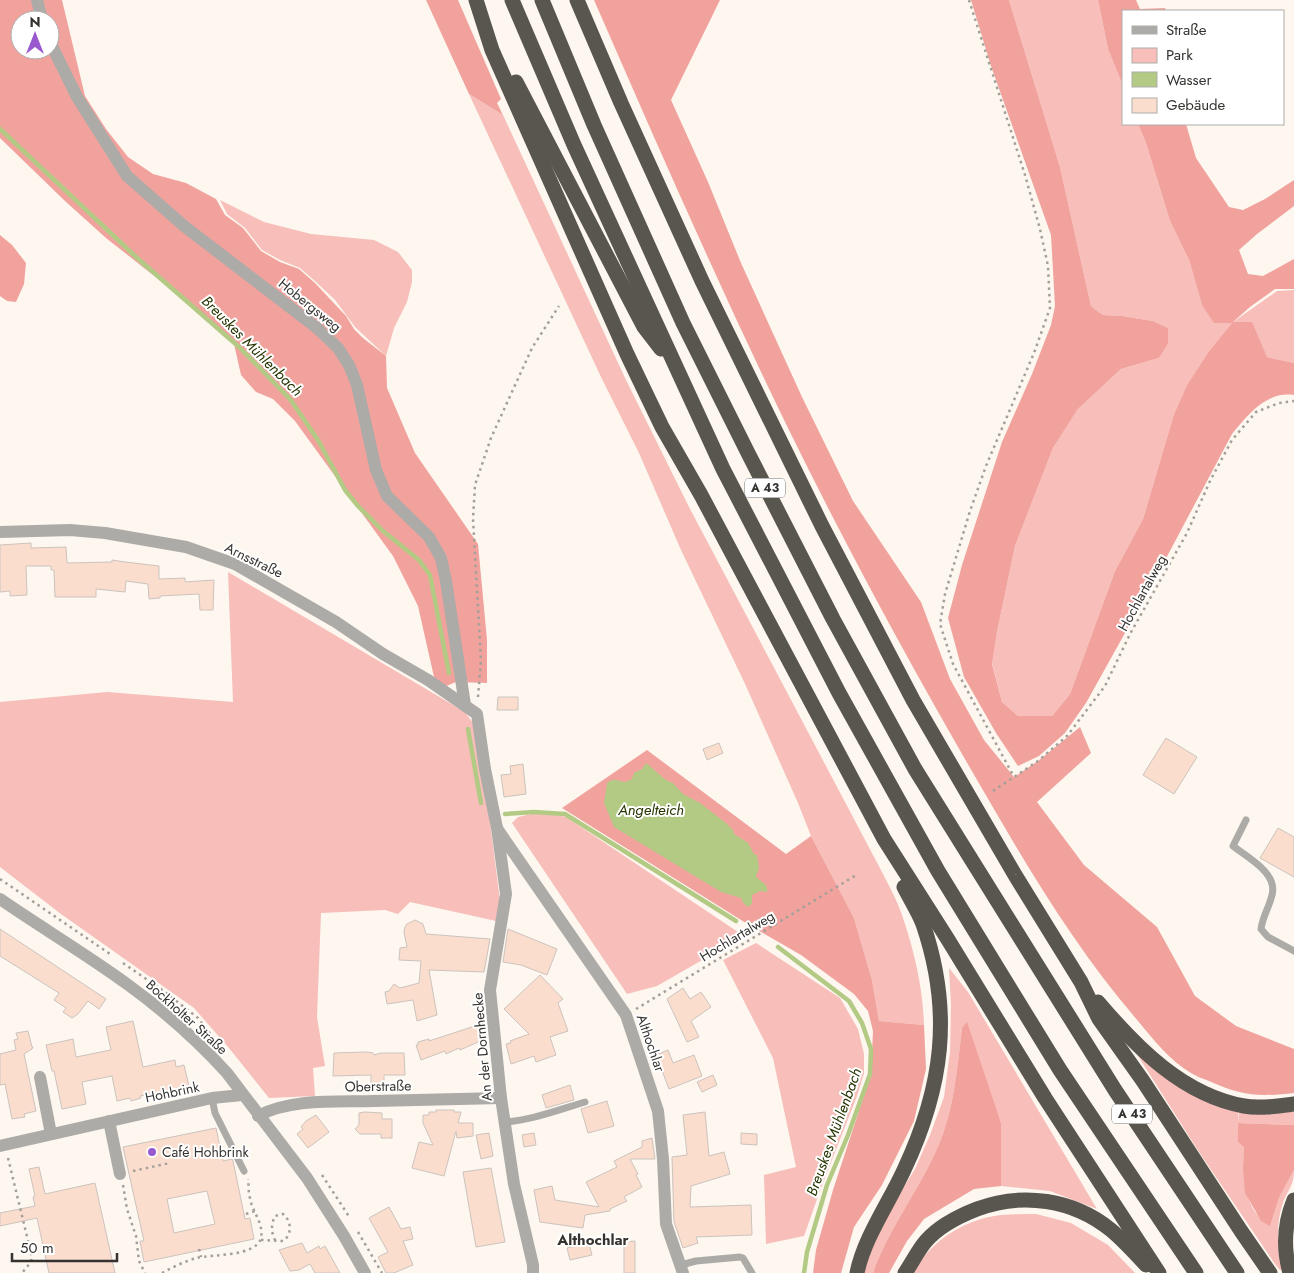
<svg xmlns="http://www.w3.org/2000/svg" width="1294" height="1273" font-family="Jost,sans-serif">
<style>
.green{fill:#f7beba}
.forest{fill:#f1a29d;fill-rule:evenodd}
.water{fill:#b3ca85}
.lines{fill:none;stroke-linecap:round;stroke-linejoin:round}
.stream{stroke:#b3ca85;stroke-width:4.5}
.building{fill:#fbddce;stroke:#ccc3be;fill-rule:evenodd}
.path{stroke:#a39f99;stroke-width:2.5;stroke-dasharray:2.5 4;stroke-linecap:butt}
.service{stroke:#acaba7;stroke-width:7}
.minor{stroke:#acaba7;stroke-width:12}
.tertiary{stroke:#acaba7;stroke-width:12}
.motorway{stroke:#58564e;stroke-width:15}
.poi-dot{fill:#9a58ce;stroke:#fff;stroke-width:2}
.labels{text-anchor:middle;dominant-baseline:central;stroke-width:4;stroke-linejoin:round;paint-order:stroke}
.shield{fill:#fff;stroke:#72706e;stroke-width:1}
.shield-label{font-size:12px;font-weight:bold;fill:#353330}
.street-label{font-size:14px;fill:#353330;stroke:#fff}
.poi-label{font-size:14px;fill:#353330;stroke:#fff;text-anchor:start}
.water-label{font-size:15px;font-style:italic;fill:#273500;stroke:#fff}
.neighbourhood-label{font-size:15px;font-weight:bold;fill:#353330;stroke:#fff}
</style>
<rect width="100%" height="100%" fill="#fdf7ef"/>
<g class="green">
<polygon points="1009,0 1098,0 1108,49 1123,86 1123,124 1138,124 1146,143 1170,221 1189,260 1202,305 1233,322 1277,291 1294,290 1294,363 1267,357 1233,322 1209,351 1187,385 1174,414 1143,519 1115,571 1070,694 1052,716 1018,716 1002,702 992,663 997,632 1015,546 1053,448 1078,409 1121,369 1159,358 1168,328 1153,321 1122,316 1103,315 1091,306 1060,167"/>
<path d="M469,94L503,115L626,380L689,507L882,872C889,886 897,900 902,915C914,950 923,988 924,1025L879,1021L872,980L854,918L811,836L798,803L746,686L681,550L639,453L601,377Z"/>
<polygon points="220,200 264,222 311,234 374,240 398,252 412,270 412,282 407,302 394,328 386,356 355,327 335,300 316,282 300,268 280,260 262,250 245,228 227,214"/>
<polygon points="228,572 465,712 473,723 490,822 500,901 496,921 410,902 398,914 385,910 321,913 317,1017 325,1066 313,1068 315,1096 269,1098 229,1048 194,1008 61,914 0,867 0,702 107,692 233,702"/>
<polygon points="531,814 551,814 566,817 744,936 657,986 627,994 512,823 518,817"/>
<polygon points="756,943 840,998 858,1029 864,1054 864,1073 857,1096 821,1188 804,1236 766,1244 764,1175 796,1167 773,1058 723,960"/>
<path d="M949,968L968,992L1097,1209L1050,1191L1001,1186V1123L962,1028C957,1070 954,1113 936,1151C917,1193 888,1230 873,1273H863L865,1263L891,1208L915,1169L930,1135L944,1097L950,1052L951,1005Z"/>
<path d="M1141,1055L1238,1110V1142L1244,1148C1243,1175 1243,1211 1270,1225L1279,1198L1294,1170C1294,1186 1288,1189 1283,1203C1275,1225 1278,1248 1282,1270H1280L1275,1264L1199,1152L1138,1056Z"/>
<polygon points="1239,1111 1294,1112 1294,1125 1238,1123"/>
<path d="M1036,1214L1071,1223L1108,1245L1135,1273H912C931,1241 964,1219 1001,1215C1013,1214 1025,1214 1036,1214Z"/>
</g>
<g class="forest">
<path d="M0,0H62L85,96L106,129L128,157L153,174L186,183L216,199L225,215L243,228L261,251L280,262L299,269L315,283L346,316L354,329L363,338L386,356L387,388L415,453L478,544L487,640V683L456,682L444,687L434,677L418,606L393,556L295,421L273,399L256,392L241,375L234,344L191,305L106,238L65,201L0,138ZM20,20H50V50H20Z"/>
<polygon points="426,0 458,0 501,99 497,103 503,115 469,94"/>
<path d="M594,0H720L671,100L708,182L741,263L802,397L853,501L921,602L950,679L984,740L1014,777L1038,761L1080,727L1091,753L1037,802L1084,865L1157,927L1195,996L1236,1026L1294,1049V1093C1258,1097 1242,1096 1209,1081C1203,1079 1196,1076 1191,1073C1170,1061 1153,1039 1138,1021C1088,963 1047,899 1008,833C929,699 854,563 786,424C718,284 656,142 594,0Z"/>
<path d="M971,0H1009L1060,167L1091,306L1103,315L1122,316L1153,321L1168,328V343L1159,358L1121,369L1078,409L1053,448L1015,546L997,632L992,664L1002,702L1018,716H1052L1070,694L1115,571L1143,519L1174,414L1187,385L1209,351L1232,323H1214L1202,305L1189,260L1170,221L1146,143L1138,124H1186L1196,158L1229,207L1243,210L1265,199L1294,180V206L1257,234L1239,250L1248,274L1263,276L1294,259V289H1275L1250,307L1233,322H1252L1267,357L1294,363V395C1266,391 1248,415 1232,434L1154,581L1086,703L1065,733L1039,756L1018,766L996,733L964,677L948,618L962,565L1002,442L1032,374L1051,325L1055,306L1051,235L991,66Z"/>
<polygon points="1098,0 1136,0 1140,9 1165,8 1166,11 1123,11 1123,86 1108,49"/>
<polygon points="0,235 12,245 26,263 24,284 16,302 7,301 0,296"/>
<polygon points="647,750 786,854 811,836 854,918 872,980 879,1021 924,1025 926,1069 914,1121 882,1185 854,1227 841,1273 813,1273 816,1250 833,1190 871,1074 873,1031 868,1011 854,994 801,955 749,925 562,808"/>
<path d="M967,1022L1001,1123V1186L974,1189L924,1219L907,1241L889,1273H873C888,1230 917,1193 936,1151C954,1113 957,1069 962,1028Z"/>
<polygon points="1238,1123 1294,1125 1294,1170 1279,1198 1270,1226 1261,1221 1245,1193 1243,1168 1244,1148 1238,1142"/>
</g>
<path class="water" d="M646,763L666,780L673,783L683,794L700,803L726,823L733,830L734,834L748,843L754,854L757,855L759,868L756,876C759,882 769,883 767,892L760,891L752,895V903L749,907L744,904L741,898L721,892L614,827L604,803L607,783C614,777 617,781 625,782L632,779L634,773L642,769Z"/>
<g class="lines">
<g class="stream">
<polyline points="0,129 136,257 239,347 290,399 318,440 345,490 358,506 383,531 419,560 430,575 449,673"/>
<polyline points="468,729 481,803"/>
<polyline points="505,814 534,812 565,814 736,921"/>
<polyline points="778,947 849,1001 862,1023 871,1049 870,1074 848,1135 827,1185 807,1252 804,1273"/>
</g>
</g>
<g class="building">
<polygon points="31,543 31,548 66,547 67,563 112,562 112,560 125,562 159,566 159,579 185,578 185,582 214,580 213,610 200,610 199,594 160,596 160,598 149,599 148,584 126,581 125,592 96,589 96,597 55,597 54,570 51,570 51,566 26,566 27,595 10,596 10,591 0,592 0,545"/>
<polygon points="498,697 518,697 518,710 497,710"/>
<polygon points="1166,738 1197,757 1174,794 1143,775"/>
<polygon points="719,743 723,753 707,760 703,749"/>
<polygon points="523,764 526,794 504,797 501,775 511,774 510,766"/>
<polygon points="1278,828 1294,837 1294,877 1260,858"/>
<polygon points="415,920 423,924 426,934 490,939 484,972 429,970 437,1015 417,1021 413,1000 387,1004 385,992 389,991 394,984 400,988 419,983 421,961 399,960 400,948 407,947 404,932 405,927 407,924"/>
<polygon points="0,929 106,999 99,1009 88,1001 78,1014 72,1018 63,1012 66,1008 54,1000 59,993 0,956"/>
<polygon points="508,929 557,949 547,975 521,965 503,962"/>
<polygon points="540,975 563,999 558,1003 568,1031 550,1037 556,1055 536,1062 534,1056 511,1064 506,1044 511,1043 510,1041 529,1034 504,1009"/>
<polygon points="683,988 690,999 701,992 711,1007 691,1021 699,1037 687,1042 667,999"/>
<polygon points="133,1021 143,1067 175,1060 176,1067 184,1065 189,1086 176,1088 176,1091 165,1093 165,1091 140,1096 141,1098 131,1101 130,1098 117,1101 112,1076 82,1082 86,1104 62,1109 54,1071 52,1071 46,1045 73,1039 76,1057 111,1050 106,1027"/>
<polygon points="481,1024 485,1039 460,1050 459,1048 446,1054 445,1051 421,1060 416,1045 418,1045 418,1042 429,1039 429,1041"/>
<polygon points="28,1031 32,1047 33,1047 32,1049 24,1054 36,1111 24,1114 25,1117 12,1119 5,1084 0,1085 0,1054 16,1050 14,1040 18,1039 16,1033"/>
<polygon points="668,1050 673,1063 694,1055 702,1076 669,1089 656,1055"/>
<polygon points="367,1052 373,1053 374,1055 381,1053 404,1053 405,1075 384,1075 384,1085 378,1086 371,1086 371,1075 333,1076 334,1053"/>
<polygon points="713,1075 717,1085 702,1092 697,1082"/>
<polygon points="570,1085 574,1100 546,1108 542,1095"/>
<polygon points="607,1101 614,1126 588,1133 581,1109"/>
<polygon points="436,1110 454,1110 454,1112 461,1112 458,1123 473,1123 473,1136 457,1138 456,1131 444,1176 412,1168 419,1142 433,1145 423,1123 423,1115 429,1115 429,1112 436,1112"/>
<polygon points="364,1112 382,1113 382,1119 392,1119 392,1138 381,1138 381,1134 360,1134 355,1129 359,1125 359,1113"/>
<polygon points="705,1112 709,1156 724,1152 730,1174 691,1186 690,1207 751,1205 752,1235 696,1237 698,1243 683,1248 674,1222 672,1157 687,1155 683,1115"/>
<polygon points="316,1115 329,1132 308,1148 297,1134 303,1129 301,1127 306,1121"/>
<path d="M216,1128L223,1161L232,1159L233,1161L245,1219L250,1218L254,1239L144,1262L140,1241H144L123,1147ZM207,1191L215,1224L174,1233L167,1199Z"/>
<polygon points="489,1133 493,1156 481,1159 476,1135"/>
<polygon points="534,1133 536,1145 524,1147 522,1135"/>
<polygon points="741,1133 757,1134 757,1145 741,1144"/>
<polygon points="652,1138 655,1159 630,1159 638,1174 636,1175 642,1187 624,1197 627,1201 610,1209 610,1211 585,1215 583,1228 540,1222 534,1190 552,1186 555,1200 599,1207 586,1182 617,1167 614,1161 642,1147 642,1141"/>
<polygon points="39,1167 45,1194 95,1183 115,1273 49,1273 37,1218 0,1226 0,1213 35,1206 33,1197 35,1196 29,1169"/>
<polygon points="491,1168 505,1242 476,1247 463,1172"/>
<polygon points="389,1207 401,1229 410,1227 413,1239 403,1241 413,1265 394,1273 386,1273 378,1257 388,1252 369,1218"/>
<polygon points="635,1241 635,1273 624,1273 624,1242"/>
<polygon points="302,1243 307,1253 319,1246 320,1249 325,1246 340,1273 315,1273 310,1264 299,1270 290,1271 279,1250"/>
<polygon points="589,1243 592,1255 570,1260 567,1248"/>
</g>
<g class="lines">
<g class="path">
<polyline points="969,0 1025,175 1040,229 1048,266 1050,308 1034,353 986,466 970,511 945,594 940,624 953,664 1014,777"/>
<polyline points="478,697 481,660 473,519 475,485 491,438 532,348 559,306"/>
<polyline points="993,791 1038,761 1067,736 1105,686 1130,634 1187,533 1210,481 1232,440 1256,412 1279,403 1294,401"/>
<polyline points="0,879 110,954"/>
<polyline points="123,963 165,992 198,1018 214,1039"/>
<polyline points="636,1009 858,874"/>
<polyline points="8,1158 32,1257 31,1262 22,1273"/>
<polyline points="133,1171 170,1163"/>
<polyline points="322,1175 350,1218"/>
<polyline points="123,1185 127,1209 136,1236 139,1261 145,1273"/>
<polyline points="246,1214 255,1211"/>
<polyline points="358,1232 382,1273"/>
<path d="M261,1240L283,1241C292,1235 292,1221 283,1214L275,1216C271,1224 271,1232 275,1240"/>
<polyline points="199,1249 201,1257"/>
<path d="M162,1273C173,1267 185,1261 197,1258C212,1254 256,1257 261,1238C264,1223 252,1212 250,1198C248,1192 249,1185 248,1179"/>
</g>
<g class="service">
<path d="M1246,820L1233,846C1248,858 1278,873 1272,895C1269,908 1263,915 1261,929L1268,937L1294,951"/>
<polyline points="212,1098 215,1113 244,1171"/>
<path d="M505,1122C532,1120 558,1110 585,1102"/>
<polyline points="681,1265 696,1261 740,1257 743,1258 752,1273"/>
</g>
<g class="minor">
<polyline points="37,0 42,20"/>
<polyline points="50,42 77,97 127,176 184,226 317,328 338,348 349,365 357,385 376,470 387,496 429,537 441,558 446,581 465,705"/>
<polyline points="0,532 70,530 105,533 186,547 235,564 336,622 383,654 428,680 477,714 485,769 497,828 506,894 490,990 501,1098 514,1184 533,1265 533,1273"/>
<polyline points="498,830 626,1015 658,1111 663,1159 666,1224 683,1273"/>
<polyline points="40,1077 51,1134"/>
<path d="M258,1116C291,1098 338,1102 374,1101C417,1100 459,1099 501,1098"/>
<polyline points="109,1121 120,1174"/>
<polyline points="0,1146 212,1098 242,1095"/>
</g>
<path class="tertiary" d="M0,899C42,928 86,954 127,984C163,1010 197,1040 227,1073L307,1178L344,1236L365,1273"/>
<g class="motorway">
<polyline points="476,0 492,50 627,354 662,427 701,495 884,839 947,938 1045,1098 1159,1273"/>
<polyline points="512,0 574,145 723,469 839,693 938,871 1060,1070 1196,1273"/>
<polyline points="542,0 594,125 683,323 748,453 833,619 915,769 1115,1090 1237,1273"/>
<polyline points="577,0 621,103 702,281 822,526 913,700 1015,875 1081,982 1099,1019 1143,1081 1241,1231 1270,1273"/>
<polyline points="516,82 644,327 661,349"/>
<path d="M1098,1002C1137,1048 1183,1095 1244,1106C1260,1109 1279,1106 1294,1104"/>
<path d="M857,1273C864,1238 889,1203 904,1170C943,1087 953,1012 923,924C918,911 910,899 904,887"/>
<path d="M905,1273C912,1263 918,1250 926,1241C939,1226 959,1216 977,1209C1022,1192 1073,1199 1111,1230C1123,1240 1135,1253 1146,1265"/>
<path d="M1290,1273C1283,1248 1284,1224 1294,1200"/>
</g>
</g>
<circle class="poi-dot" cx="152" cy="1152" r="5"/>
<g class="labels">
<g class="shield">
<rect x="745" y="478.5" width="40" height="19" rx="4"/>
<rect x="1112" y="1104.5" width="40" height="19" rx="4"/>
</g>
<g class="shield-label">
<text x="765" y="488">A 43</text>
<text x="1132" y="1114">A 43</text>
</g>
<g class="street-label">
<text transform="translate(310 305) rotate(39)">Hobergsweg</text>
<text transform="translate(254 560) rotate(26)">Arnsstraße</text>
<text transform="translate(1142 593) rotate(-61)">Hochlartalweg</text>
<text transform="translate(737 936) rotate(-31)">Hochlartalweg</text>
<text transform="translate(187 1017) rotate(42)">Bockholter Straße</text>
<text transform="translate(651 1043) rotate(71)">Althochlar</text>
<text transform="translate(482 1047) rotate(-95)">An der Dornhecke</text>
<text transform="translate(378 1086) rotate(-1)">Oberstraße</text>
<text transform="translate(172 1092) rotate(-12)">Hohbrink</text>
</g>
<g class="poi-label">
<text x="162" y="1152">Café Hohbrink</text>
</g>
<g class="water-label">
<text transform="translate(252 346) rotate(45)">Breuskes Mühlenbach</text>
<text x="651" y="810">Angelteich</text>
<text transform="translate(834 1132) rotate(-70)">Breuskes Mühlenbach</text>
</g>
<g class="neighbourhood-label">
<text x="593" y="1240">Althochlar</text>
</g>
</g>
<rect x="1122" y="10" width="162" height="115" fill="#ffffff" stroke="#aeadac"/>
<rect x="1132" y="26" width="25" height="8" fill="#acaba7" stroke="#aeadac"/>
<text x="1166" y="35" font-size="15" fill="#353330">Straße</text>
<rect x="1132" y="48" width="25" height="15" fill="#f7beba" stroke="#aeadac"/>
<text x="1166" y="60" font-size="15" fill="#353330">Park</text>
<rect x="1132" y="72" width="25" height="15" fill="#b3ca85" stroke="#aeadac"/>
<text x="1166" y="85" font-size="15" fill="#353330">Wasser</text>
<rect x="1132" y="98" width="25" height="15" fill="#fbddce" stroke="#aeadac"/>
<text x="1166" y="110" font-size="15" fill="#353330">Gebäude</text>
<g transform="translate(35 35)"><circle r="24" fill="#ffffff" stroke="#aeadac"/>
<path d="M0-4L9 19L0 12L-9 19Z" fill="#9a58ce"/>
<text y="-8" font-size="14" font-weight="bold" text-anchor="middle" fill="#353330">N</text>
</g>
<path d="M12 1253v8h105v-8" fill="none" stroke="#353330" stroke-width="2.5"/>
<text x="20" y="1253" font-size="15" fill="#353330" stroke="#ffffff" stroke-width="4" paint-order="stroke">50 m</text>
</svg>
